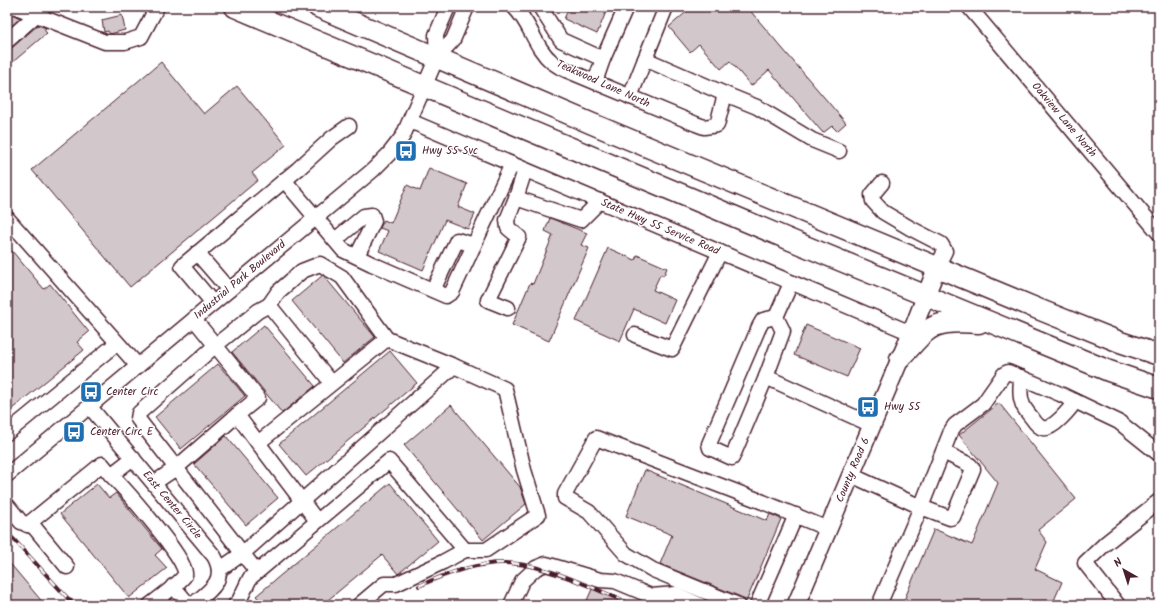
<svg xmlns="http://www.w3.org/2000/svg" width="1166" height="612" font-family="Kalam,sans-serif">
<style>
.building{fill:#d2c7cb;stroke:#4a1f2b}
.lines{fill:none;stroke-linecap:round;stroke-linejoin:round}
.minor-casing{stroke:#4a1f2b;stroke-width:17}
.major-casing{stroke:#4a1f2b;stroke-width:20}
.highway-casing{stroke:#4a1f2b;stroke-width:23}
.minor{stroke:#fff;stroke-width:14}
.major{stroke:#fff;stroke-width:17}
.highway{stroke:#fff;stroke-width:20}
.rail-casing{stroke:#4a1f2b;stroke-width:4}
.rail{stroke:#fff;stroke-width:2.5;stroke-dasharray:8;stroke-linecap:butt}
.labels{text-anchor:middle;dominant-baseline:central;stroke-width:3;stroke-linejoin:round;paint-order:stroke}
.street-label{font-size:11px;fill:#4a1f2b;stroke:#fff}
.poi-label{font-size:11px;fill:#4a1f2b;stroke:#fff;text-anchor:start}
</style>
<rect width="100%" height="100%" fill="#fff"/>
<filter id="ink" filterUnits="userSpaceOnUse"><feTurbulence type="fractalNoise" baseFrequency=".025" numOctaves="2"/><feDisplacementMap in="SourceGraphic" scale="8" xChannelSelector="R" yChannelSelector="G"/><feConvolveMatrix kernelMatrix="1 2 1 2 8 2 1 2 1" color-interpolation-filters="sRGB"/></filter>
<g filter="url(#ink)">
<g class="building">
<polygon points="569,7 608,7 597,34 564,19"/>
<polygon points="692,7 747,7 846,123 837,131 832,126 823,133 769,70 751,86 730,61 721,69 699,44 690,52 669,27"/>
<polygon points="10,13 20,18 7,30 7,15"/>
<polygon points="122,15 125,30 110,34 108,31 104,32 102,20"/>
<polygon points="38,25 46,28 44,30 47,33 7,67 7,49 13,47"/>
<polygon points="161,62 204,114 237,86 286,145 252,173 258,180 130,287 32,170"/>
<polygon points="429,168 467,184 458,207 475,214 468,229 445,220 423,270 379,251 388,231 380,228 384,220 391,223 407,185 420,191"/>
<polygon points="550,218 587,233 581,245 589,248 549,341 512,325 530,283 533,284 553,235 545,231"/>
<polygon points="7,245 44,289 50,284 89,332 77,342 84,350 7,413"/>
<polygon points="608,248 635,260 637,255 667,268 664,275 660,275 653,290 675,300 665,323 634,309 620,341 576,321"/>
<polygon points="323,275 375,337 343,363 292,301"/>
<polygon points="264,325 315,386 282,413 232,352"/>
<polygon points="806,325 860,348 847,377 794,355"/>
<polygon points="390,351 417,383 306,476 279,444"/>
<polygon points="218,364 245,396 181,449 155,417"/>
<polygon points="999,403 1076,499 1038,530 1047,542 1035,569 1062,582 1052,605 902,605 934,529 972,545 998,483 959,435"/>
<polygon points="451,405 520,487 526,504 483,540 404,445"/>
<polygon points="226,436 278,498 246,525 194,464"/>
<polygon points="645,470 767,521 770,514 781,519 746,602 741,597 660,564 672,535 626,516"/>
<polygon points="390,483 438,541 398,574 382,555 322,605 264,605 256,596"/>
<polygon points="97,484 109,498 116,493 162,549 155,555 167,568 129,598 60,514"/>
<polygon points="7,560 45,605 7,605"/>
<polygon points="592,589 629,605 585,605"/>
</g>
<g class="lines">
<g class="minor-casing">
<g id="minor">
<polyline points="16,7 105,42 125,42 141,37 157,7"/>
<path d="M514,7C531,23 534,47 552,62C556,65 561,68 566,70L696,124L704,127L717,125L725,94L645,59L666,7"/>
<polyline points="540,7 561,40 603,59 626,7"/>
<polyline points="969,7 1159,233"/>
<polyline points="7,41 36,15"/>
<polyline points="437,57 436,35 448,7"/>
<polyline points="595,82 603,59"/>
<polyline points="725,94 757,107 812,140 839,151"/>
<polyline points="630,97 645,59"/>
<polyline points="410,121 911,333"/>
<polyline points="525,170 516,198 581,220 600,201"/>
<polyline points="284,180 343,250 372,264 446,296 452,292 512,164"/>
<polyline points="882,183 872,195 873,201 883,212 910,228 941,244 945,251 937,267"/>
<polyline points="7,218 138,366"/>
<polyline points="335,240 364,216 372,215 374,221 357,256"/>
<polyline points="197,253 229,290"/>
<polyline points="791,283 776,317 783,331 766,377 872,425"/>
<polyline points="433,290 457,240 474,245"/>
<polyline points="213,303 182,266 298,169 332,138 349,126"/>
<polyline points="508,308 488,300 519,237 508,228 507,220 516,198"/>
<polyline points="194,319 258,398 237,415 317,521"/>
<polyline points="635,335 672,349 720,252"/>
<polyline points="766,377 732,458 710,448 709,444 759,327 763,320 776,317"/>
<path d="M1021,377C1021,385 1019,394 1022,402C1023,408 1028,413 1032,418C1034,421 1038,427 1043,428C1052,431 1071,408 1075,401"/>
<polyline points="331,382 269,305 278,292 302,271 320,264 342,277 387,339"/>
<path d="M90,407L214,556C228,580 210,591 192,605"/>
<polyline points="7,433 117,343"/>
<polyline points="258,443 387,339 454,366"/>
<polyline points="7,475 373,170 389,154 403,136 437,57 453,40 467,7"/>
<path d="M111,475C123,487 190,562 185,575C181,582 158,599 150,605"/>
<polyline points="851,475 921,507 951,431 955,425 983,404 1004,374 1008,372 1060,394 1119,422 1159,454"/>
<polyline points="154,483 176,468 237,415"/>
<polyline points="7,505 21,522 34,527 67,567"/>
<polyline points="27,525 102,464 111,475 133,458"/>
<polyline points="219,570 242,554 454,366 505,389 524,470 538,515 486,550 465,550"/>
<polyline points="257,572 138,419 139,413 216,345 258,311 269,305"/>
<polyline points="173,586 189,605"/>
<polyline points="235,605 239,601 250,578 389,461 465,550 443,562 396,584 384,584 359,605"/>
<polyline points="511,605 522,581 536,568 546,564 600,580 615,581 651,596 676,594 700,605"/>
<polyline points="738,605 653,570 626,554 589,512 565,498 565,494 596,438 763,502 828,529"/>
<polyline points="757,605 796,515"/>
<polyline points="879,605 921,507 950,518 953,517 973,469 970,465 943,452"/>
<polyline points="1118,605 1085,563 1106,543 1159,501"/>
</g>
</g>
<g class="major-casing">
<polyline id="major" points="796,605 914,326 937,267"/>
</g>
<g class="highway-casing">
<g id="highway">
<polyline points="235,7 800,244 1109,371 1159,388"/>
<polyline points="318,7 602,128 1038,309 1120,342 1159,355"/>
<path d="M900,359C929,326 932,319 979,323"/>
</g>
</g>
<use href="#minor" class="minor"/>
<use href="#major" class="major"/>
<use href="#highway" class="highway"/>
<g class="rail-casing">
<g id="rail">
<polyline points="7,532 74,605"/>
<path d="M419,586C445,574 474,563 503,563C542,562 597,590 633,605"/>
</g>
</g>
<use href="#rail" class="rail"/>
</g>
</g>
<defs>
<g id="bus-square" transform="scale(1.15)"><rect x="-9" y="-9" width="18" height="18" rx="4" fill="#1f6fb2" stroke="#fff"/><path d="M-5-6H5V4H4V6H2V4H-2V6H-4V4H-5ZM-3.5-4V0h7V-4ZM-3.5 1.2v1.5H-2V1.2ZM2 1.2v1.5H3.5V1.2Z" fill="#fff"/></g>
</defs>
<g fill-rule="evenodd">
<use href="#bus-square" x="406" y="151"/>
<use href="#bus-square" x="91" y="392"/>
<use href="#bus-square" x="868" y="407"/>
<use href="#bus-square" x="74" y="432"/>
</g>
<g class="labels">
<g class="street-label">
<text transform="translate(603 84) rotate(24)">Teakwood Lane North</text>
<text transform="translate(1064 120) rotate(50)">Oakview Lane North</text>
<text transform="translate(660 227) rotate(23)">State Hwy 55 Service Road</text>
<text transform="translate(240 280) rotate(-40)">Industrial Park Boulevard</text>
<text transform="translate(853 470) rotate(-67)">County Road 6</text>
<text transform="translate(172 505) rotate(50)">East Center Circle</text>
</g>
<g class="poi-label">
<text x="422" y="151">Hwy 55 Svc</text>
<text x="106" y="392">Center Circ</text>
<text x="884" y="407">Hwy 55</text>
<text x="90" y="432">Center Circ E</text>
</g>
</g>
<rect width="1166" height="612" fill="none" stroke="#fff" stroke-width="24"/>
<rect x="12" y="12" width="1142" height="588" fill="none" stroke="#4a1f2b" stroke-width="1.5" filter="url(#ink)"/>
<g transform="translate(1124 570) rotate(321)" stroke="#ffffff" stroke-width="3" paint-order="stroke">
<path d="M0-3L7 15L0 10L-7 15Z" fill="#4a1f2b"/>
<text y="-6" font-size="11" font-weight="bold" text-anchor="middle" fill="#4a1f2b">N</text>
</g>
</svg>
